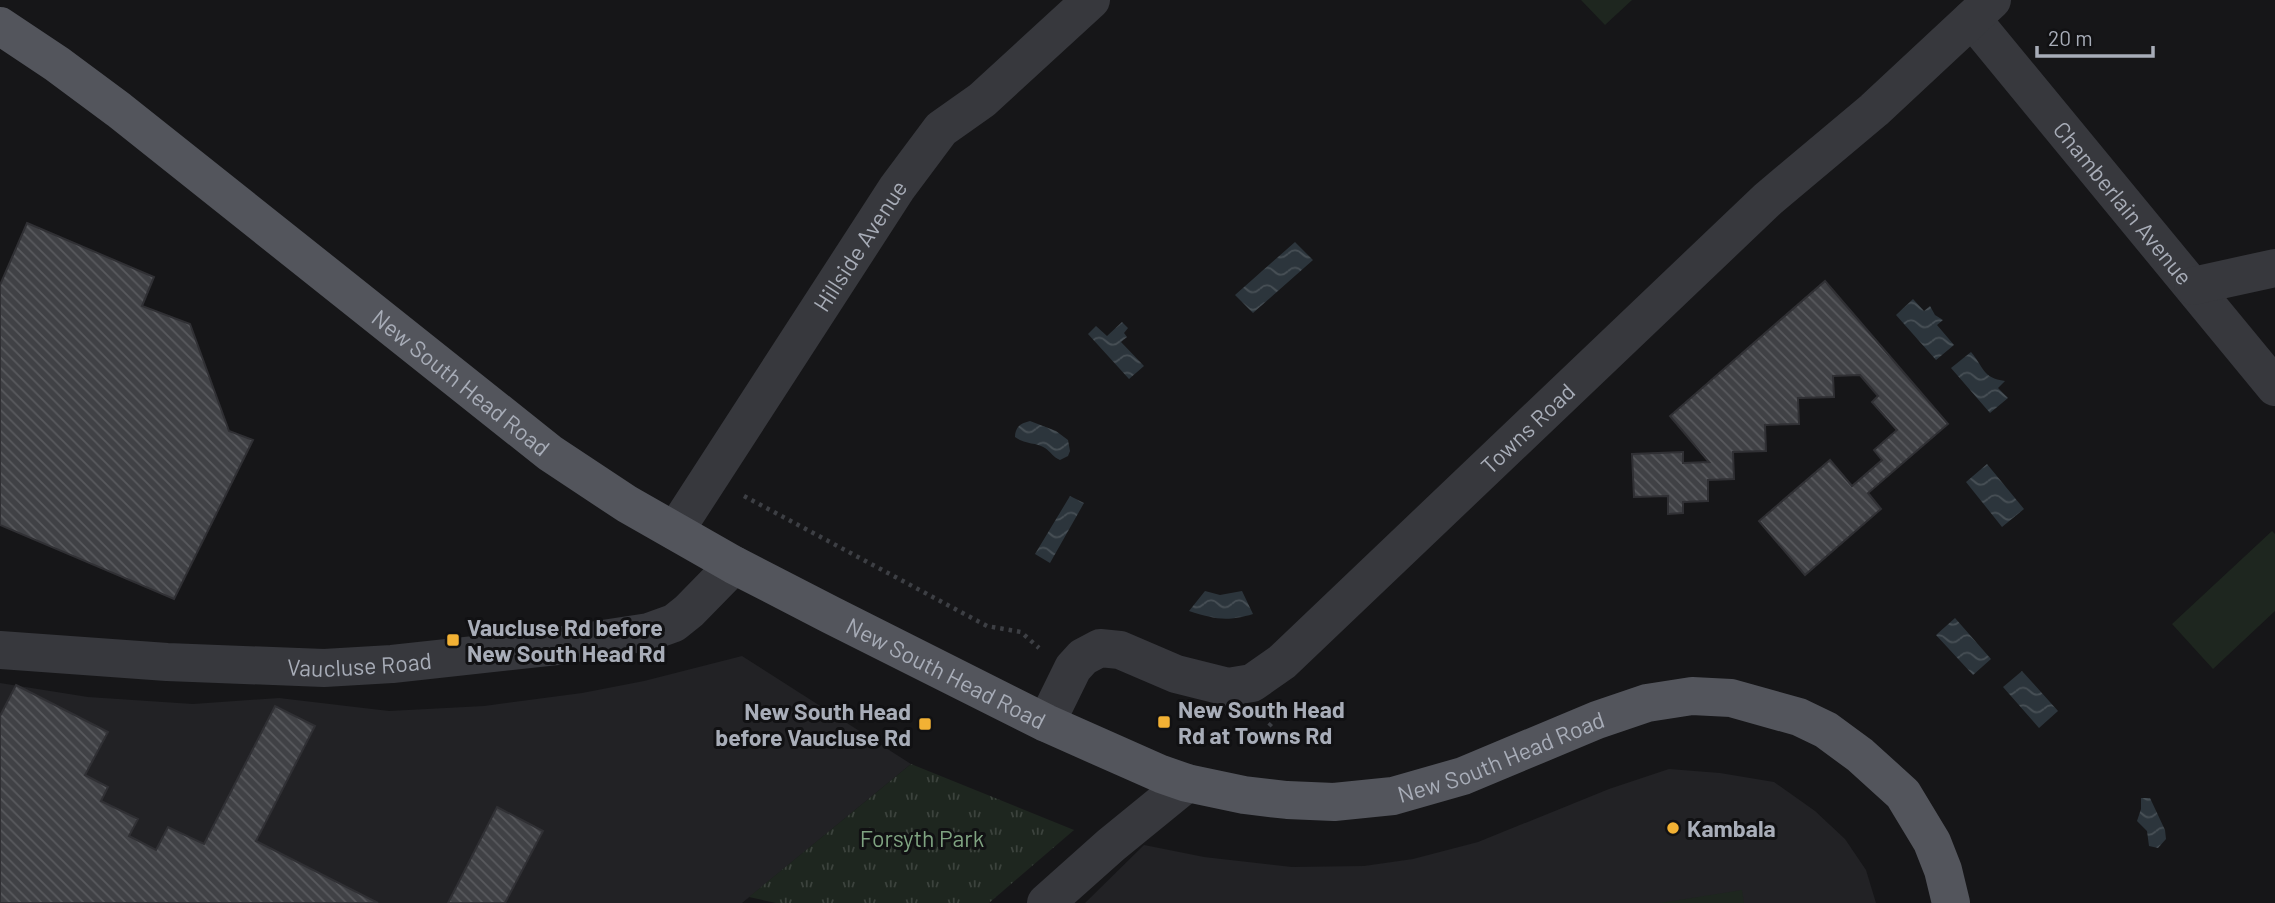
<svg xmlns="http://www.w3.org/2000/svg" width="2275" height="903" font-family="Barlow,sans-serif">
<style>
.built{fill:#222225}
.grass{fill:#1e261f}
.park{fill:url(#park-tufts)}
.water{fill:url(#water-waves)}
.building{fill:url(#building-back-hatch);stroke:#303034;stroke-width:2}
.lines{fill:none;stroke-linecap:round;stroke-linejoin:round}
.path{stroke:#3d3f44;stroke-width:4.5;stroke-dasharray:3.5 5;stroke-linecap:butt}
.minor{stroke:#37383d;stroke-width:38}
.tertiary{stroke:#37383d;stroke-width:38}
.primary{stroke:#53555c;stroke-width:38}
.poi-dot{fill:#f2b134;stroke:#111113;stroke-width:2.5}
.labels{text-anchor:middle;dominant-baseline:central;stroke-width:6;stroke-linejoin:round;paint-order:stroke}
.street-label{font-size:23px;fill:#a8adb8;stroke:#111113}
.poi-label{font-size:23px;font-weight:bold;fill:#a8adb8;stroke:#111113;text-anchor:start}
.park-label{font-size:23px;fill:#7fa381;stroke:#111113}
</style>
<defs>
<pattern id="park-tufts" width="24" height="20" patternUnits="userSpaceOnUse" patternTransform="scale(1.75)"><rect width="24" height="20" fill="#1e261f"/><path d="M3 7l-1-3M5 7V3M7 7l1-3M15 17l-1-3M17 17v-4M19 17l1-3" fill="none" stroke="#3c433d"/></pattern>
<pattern id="water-waves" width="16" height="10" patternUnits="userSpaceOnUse" patternTransform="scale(1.75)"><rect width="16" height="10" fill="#2c353c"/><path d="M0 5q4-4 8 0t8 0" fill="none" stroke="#485056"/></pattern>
<pattern id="building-back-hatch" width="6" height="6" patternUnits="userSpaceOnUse" patternTransform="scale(1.75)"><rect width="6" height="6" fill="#404145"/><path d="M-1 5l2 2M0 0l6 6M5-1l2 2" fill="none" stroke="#595a5e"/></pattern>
</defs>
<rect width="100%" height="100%" fill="#161618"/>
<!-- built -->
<path class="built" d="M742,656L911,764L742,903H0V683L88,697L193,704L279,698L389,711L484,706L582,693L644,681Z
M1669,769L1720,773L1774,782L1815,811L1845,839L1866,870L1876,903H1085L1144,845L1204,857L1292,867L1364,866L1413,859L1478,842L1609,789Z"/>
<!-- grass -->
<path class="grass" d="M1581,0H1632L1605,25Z
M2272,531L2275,534V611L2213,669L2172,624Z
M1742,890L1744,903H1660Z"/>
<!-- park -->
<path class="park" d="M911,764L1074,830L989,903H776L749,897Z"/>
<!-- water -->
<path class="water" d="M1295,242L1313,260L1253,313L1235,295Z
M1913,299L1924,311L1930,306L1935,315L1943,320L1937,325L1954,345L1936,360L1896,315Z
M1122,322L1128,328L1124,333L1127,337L1121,342L1144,366L1129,379L1088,334L1096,326L1107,336Z
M1971,352C1984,367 1982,378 2005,381L1998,388L2008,398L1990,413L1951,368Z
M1030,421L1056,431L1068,440L1070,451L1068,456L1060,460C1053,457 1051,452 1045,448C1036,442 1026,445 1015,437C1015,427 1021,423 1030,421Z
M1987,464L2024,509L2002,527L1966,482Z
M1070,496L1084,503L1050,563L1035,554Z
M1205,591L1220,595L1242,591L1253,614C1227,622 1214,619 1189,611Z
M1955,618L1991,659L1973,675L1936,635Z
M2022,671L2058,711L2039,728L2003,687Z
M2141,798H2150L2165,830L2166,839L2158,848L2149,846L2147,831L2137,821L2141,809Z"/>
<!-- building -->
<path class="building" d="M27,223L154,277L142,306L190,324L229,431L253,440L174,599L0,525V285Z
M1825,281L1948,424L1868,493L1881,509L1805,575L1759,521L1830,460L1852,486L1882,460L1874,450L1897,430L1872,402L1878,396L1860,375L1833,376L1834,397L1798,398L1799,424L1765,425L1766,451L1733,452L1734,479L1708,480V501L1683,502V513L1668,514V496L1634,497L1632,454L1683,452V463L1709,462L1670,416Z
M16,685L108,732L85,775L108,787L101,801L138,819L129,836L156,850L168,827L204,844L275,706L315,726L256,841L378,903H0V716Z
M497,807L543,831L505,903H448Z"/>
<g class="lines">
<!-- path -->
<path class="path" d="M744,496L987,626L1021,632L1039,648
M1269,726L1280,714"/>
<!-- minor -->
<g class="minor">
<path id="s1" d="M1972,19L2275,387"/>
<path d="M2193,286L2275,268"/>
<path id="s2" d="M675,531L897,188L941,129L982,100L1091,0"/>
<path d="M1046,903L1111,845L1187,783"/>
</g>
<!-- tertiary -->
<g class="tertiary">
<path id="s3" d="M0,650L167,662L324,668L392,664L557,646L649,632L674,623L689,611L734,565"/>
<path id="s4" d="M1046,723L1073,668L1083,657L1100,648L1120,650L1176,674L1228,687L1252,683L1282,662L1768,199L1874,110L1992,0"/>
</g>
<!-- primary -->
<path class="primary" id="s5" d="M0,26L57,64L119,110L550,453L627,504L734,565L831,615L1046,723L1161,774L1187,783L1244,795L1287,800L1334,802L1393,796L1463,776L1597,720L1647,703L1692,696L1731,698L1799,717L1826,730L1860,755L1903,794L1932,842L1943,870L1951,903"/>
</g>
<!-- markers -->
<g class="poi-dot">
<rect x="446" y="633" width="14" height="14" rx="3.5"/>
<rect x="1157" y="715" width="14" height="14" rx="3.5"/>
<rect x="918" y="717" width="14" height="14" rx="3.5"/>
<circle cx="1673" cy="828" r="7"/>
</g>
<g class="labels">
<!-- street labels -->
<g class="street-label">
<text stroke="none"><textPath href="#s1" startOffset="238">Chamberlain Avenue</textPath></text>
<text stroke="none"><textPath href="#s2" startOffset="340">Hillside Avenue</textPath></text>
<text stroke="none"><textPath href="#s5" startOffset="583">New South Head Road</textPath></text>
<text stroke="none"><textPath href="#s4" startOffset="630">Towns Road</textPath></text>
<text stroke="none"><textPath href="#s3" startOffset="360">Vaucluse Road</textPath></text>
<text stroke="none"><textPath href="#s5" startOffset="1150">New South Head Road</textPath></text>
<text stroke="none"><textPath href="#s5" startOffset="1738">New South Head Road</textPath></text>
</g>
<!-- poi labels -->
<g class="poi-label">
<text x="467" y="627">Vaucluse Rd before<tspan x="467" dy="26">New South Head Rd</tspan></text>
<text x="1178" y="709">New South Head<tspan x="1178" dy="26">Rd at Towns Rd</tspan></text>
<text x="911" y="711" text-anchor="end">New South Head<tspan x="911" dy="26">before Vaucluse Rd</tspan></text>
<text x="1687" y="828">Kambala</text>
</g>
<!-- park labels -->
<g class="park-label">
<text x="922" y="838">Forsyth Park</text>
</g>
</g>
<!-- scale -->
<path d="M2037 46v10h116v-10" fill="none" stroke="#a8adb8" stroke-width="3.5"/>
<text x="2048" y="46" font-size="21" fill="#a8adb8" stroke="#111113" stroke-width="5" paint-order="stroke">20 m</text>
</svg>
